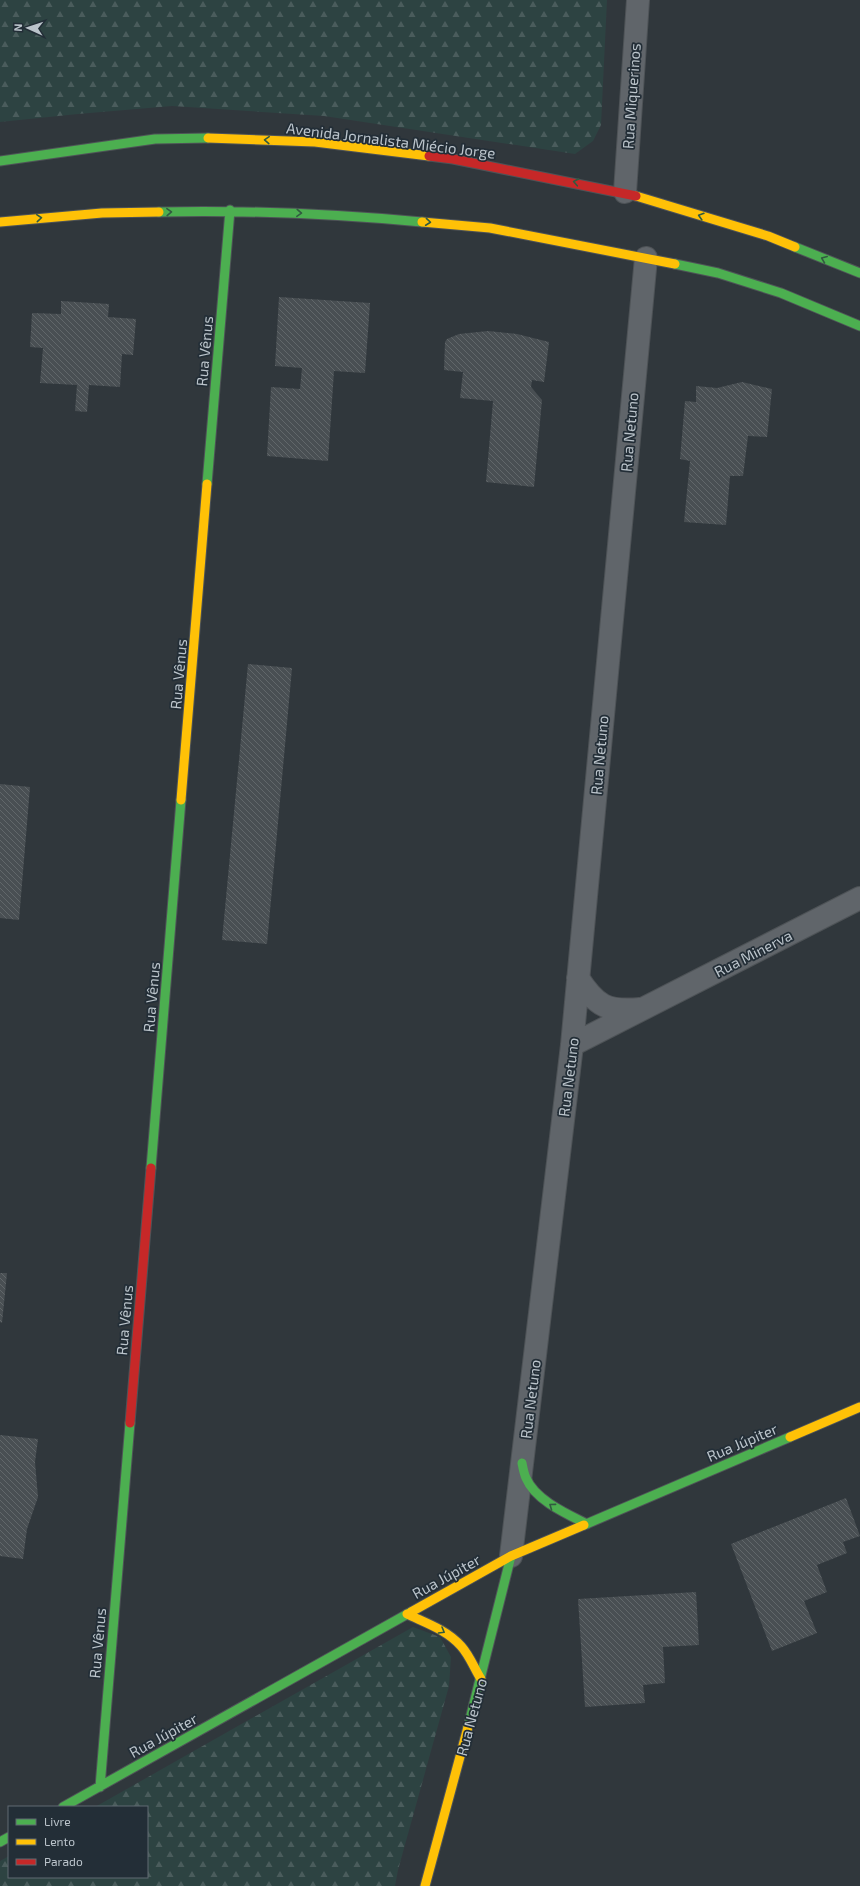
<svg xmlns="http://www.w3.org/2000/svg" width="860" height="1886" font-family="'Exo 2',sans-serif">
<style>
.forest{fill:url(#forest-firs)}
.building{fill:url(#building-back-hatch)}
.lines{fill:none;stroke-linecap:round;stroke-linejoin:round}
.street-casing{stroke:#4e5357;stroke-width:24}
.fast-casing{stroke:#4e5357;stroke-width:11}
.slow-casing{stroke:#4e5357;stroke-width:11}
.jam-casing{stroke:#4e5357;stroke-width:11}
.street{stroke:#60656a;stroke-width:22}
.fast{stroke:#4caf50;stroke-width:9}
.slow{stroke:#ffc107;stroke-width:9}
.jam{stroke:#c62828;stroke-width:9}
.oneway{stroke:#315b40}
.labels{text-anchor:middle;dominant-baseline:central;stroke-width:3.5;stroke-linejoin:round;paint-order:stroke}
.street-label{font-size:15px;fill:#bbc4cb;stroke:#232e37}
</style>
<defs>
<pattern id="forest-firs" width="22" height="20" patternUnits="userSpaceOnUse"><rect width="22" height="20" fill="#2d4342"/><path d="M5 1l3.5 6h-7zM16 11l3.5 6h-7z" fill="#4a5c5c"/></pattern>
<pattern id="building-back-hatch" width="6" height="6" patternUnits="userSpaceOnUse"><rect width="6" height="6" fill="#494f53"/><path d="M-1 5l2 2M0 0l6 6M5-1l2 2" fill="none" stroke="#61676a"/></pattern>
</defs>
<rect width="100%" height="100%" fill="#30373c"/>
<!-- forest -->
<path class="forest" d="M0,0H607L601,125L593,141L575,154L324,116L172,106L78,114L0,122Z
M413,1627L440,1637L451,1657L449,1686L398,1870L395,1886H0V1861L9,1856V1877H147V1807H95Z"/>
<!-- building -->
<path class="building" d="M279,297L370,303L365,373L334,371L328,461L267,456L271,387L300,389L302,368L275,366Z
M61,301L109,304L108,317L136,319L133,355L122,354L120,387L89,385L87,412L75,411L77,385L40,383L43,348L30,347L32,313L61,314Z
M488,331L517,334L549,342L544,382L532,380L531,387L542,400L534,487L486,482L493,401L460,398L463,372L444,370L445,342L447,339L459,334Z
M742,382L772,389L767,437L748,436L743,476H730L726,525L684,522L690,461L680,459L685,401L696,402V386L717,388Z
M248,664L292,668L267,944L222,940Z
M0,784L30,787L19,920L0,918Z
M0,1273H7L2,1323L0,1322Z
M0,1435L38,1439L35,1462L38,1497L27,1529L23,1559L0,1556Z
M846,1498L860,1536L843,1542L847,1553L817,1565L827,1592L804,1601L817,1633L772,1651L731,1544Z
M696,1592L699,1645L663,1647L665,1683L643,1685L645,1703L585,1707L578,1599Z"/>
<g class="lines">
<defs>
<path id="street" d="M625,192L638,0
M578,978C596,1006 607,1012 640,1009
M572,1045L860,898
M511,1556L572,1045L646,258"/>
<path id="fast" d="M0,161L155,139L208,138
M159,212C247,210 334,214 422,222
M795,247L860,273
M675,264L718,273L781,293L860,326
M207,484L230,210
M151,1168L181,800
M522,1463C523,1468 524,1474 526,1478C535,1500 567,1514 587,1524
M584,1525L790,1437
M468,1727L511,1556
M100,1787L130,1423
M63,1807L411,1612
M0,1842L9,1837"/>
<path id="slow" d="M208,138L315,142L429,156
M636,196L768,236L795,247
M0,222L102,213L159,212
M422,222L490,228L675,264
M181,800L207,484
M790,1437L860,1407
M411,1612L511,1556L584,1525
M407,1614C426,1623 447,1630 461,1646C470,1656 474,1668 481,1679
M425,1886L468,1727"/>
<path id="jam" d="M429,156L453,159L636,196
M130,1423L151,1168"/>
</defs>
<!-- street casing -->
<use href="#street" class="street-casing"/>
<!-- fast casing -->
<use href="#fast" class="fast-casing"/>
<!-- slow casing -->
<use href="#slow" class="slow-casing"/>
<!-- jam casing -->
<use href="#jam" class="jam-casing"/>
<!-- street -->
<use href="#street" class="street"/>
<!-- fast -->
<use href="#fast" class="fast"/>
<!-- slow -->
<use href="#slow" class="slow"/>
<!-- jam -->
<use href="#jam" class="jam"/>
</g>
<!-- one-way arrows -->
<defs><path id="oneway-chevron" d="M-2-3.5L2.5 0L-2 3.5" fill="none" stroke-width="1.6" stroke-linecap="round" stroke-linejoin="round"/></defs>
<g class="oneway">
<use href="#oneway-chevron" transform="translate(267 140) rotate(-177)"/>
<use href="#oneway-chevron" transform="translate(576 182) rotate(-169)"/>
<use href="#oneway-chevron" transform="translate(169 212) rotate(-2)"/>
<use href="#oneway-chevron" transform="translate(299 213) rotate(3)"/>
<use href="#oneway-chevron" transform="translate(701 216) rotate(-163)"/>
<use href="#oneway-chevron" transform="translate(39 218) rotate(-5)"/>
<use href="#oneway-chevron" transform="translate(428 222) rotate(6)"/>
<use href="#oneway-chevron" transform="translate(824 259) rotate(-158)"/>
<use href="#oneway-chevron" transform="translate(552 1506) rotate(-144)"/>
<use href="#oneway-chevron" transform="translate(442 1631) rotate(30)"/>
</g>
<g class="labels">
<!-- street labels -->
<g class="street-label">
<text transform="translate(631 96) rotate(-86)">Rua Miquerinos</text>
<text transform="translate(391 140) rotate(7)">Avenida Jornalista Miécio Jorge</text>
<text transform="translate(204 351) rotate(-85)">Rua Vênus</text>
<text transform="translate(629 432) rotate(-85)">Rua Netuno</text>
<text transform="translate(178 674) rotate(-85)">Rua Vênus</text>
<text transform="translate(599 755) rotate(-85)">Rua Netuno</text>
<text transform="translate(753 953) rotate(-27)">Rua Minerva</text>
<text transform="translate(151 997) rotate(-85)">Rua Vênus</text>
<text transform="translate(568 1077) rotate(-83)">Rua Netuno</text>
<text transform="translate(124 1320) rotate(-85)">Rua Vênus</text>
<text transform="translate(530 1399) rotate(-83)">Rua Netuno</text>
<text transform="translate(742 1442) rotate(-23)">Rua Júpiter</text>
<text transform="translate(446 1576) rotate(-29)">Rua Júpiter</text>
<text transform="translate(97 1643) rotate(-85)">Rua Vênus</text>
<text transform="translate(471 1717) rotate(-75)">Rua Netuno</text>
<text transform="translate(163 1735) rotate(-29)">Rua Júpiter</text>
</g>
</g>
<!-- legend -->
<rect x="8" y="1806" width="140" height="72" fill="#232e37" stroke="#606a72"/>
<rect x="16" y="1819" width="20" height="6" fill="#4caf50" stroke="#606a72"/>
<text x="44" y="1826" font-size="12" fill="#bbc4cb">Livre</text>
<rect x="16" y="1839" width="20" height="6" fill="#ffc107" stroke="#606a72"/>
<text x="44" y="1846" font-size="12" fill="#bbc4cb">Lento</text>
<rect x="16" y="1859" width="20" height="6" fill="#c62828" stroke="#606a72"/>
<text x="44" y="1866" font-size="12" fill="#bbc4cb">Parado</text>
<!-- north arrow -->
<g transform="translate(28 28) rotate(273)" stroke="#232e37" stroke-width="3" paint-order="stroke">
<path d="M0-3L7 15L0 10L-7 15Z" fill="#bbc4cb"/>
<text y="-6" font-size="11" font-weight="bold" text-anchor="middle" fill="#bbc4cb">N</text>
</g>
</svg>
